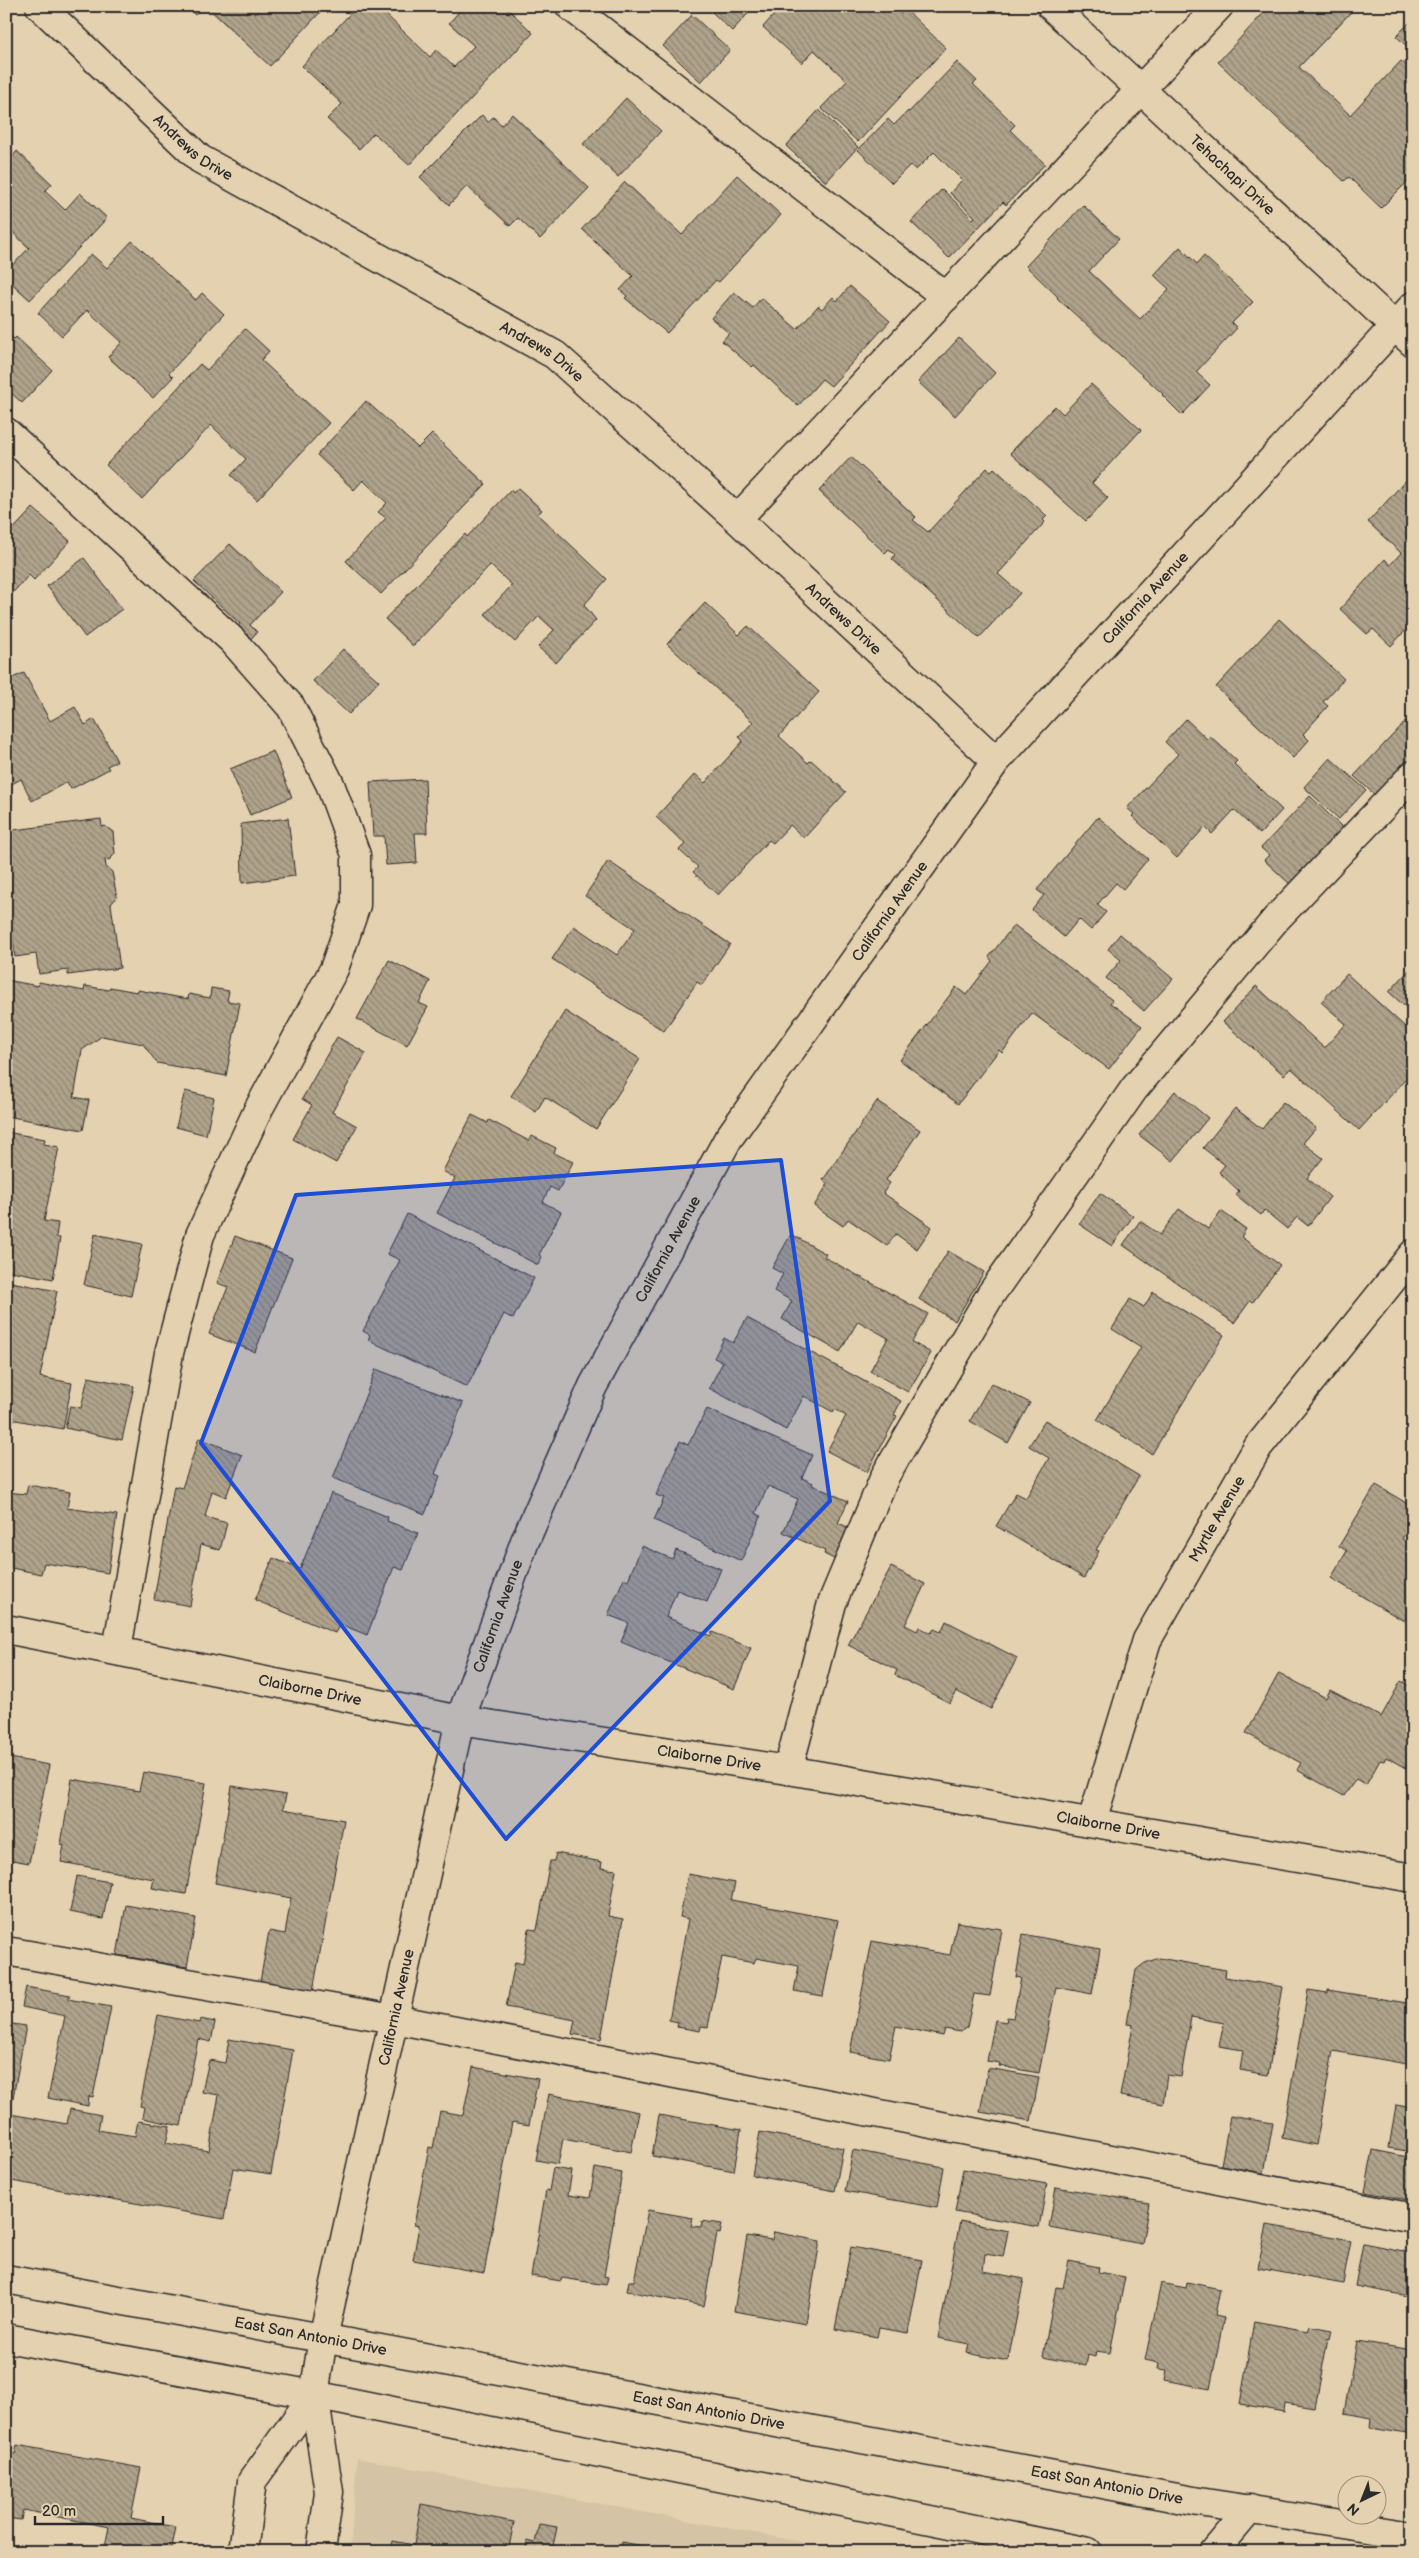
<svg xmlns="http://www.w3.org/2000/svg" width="1419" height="2558" font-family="'Balsamiq Sans',sans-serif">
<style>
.built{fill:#d4c3a4}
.building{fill:url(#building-back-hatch);stroke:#2b2b2b}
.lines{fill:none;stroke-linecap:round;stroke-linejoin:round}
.minor-casing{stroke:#2b2b2b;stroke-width:31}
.major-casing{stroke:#2b2b2b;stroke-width:31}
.minor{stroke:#e4d1af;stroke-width:28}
.major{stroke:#e4d1af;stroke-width:28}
.marked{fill:#1d4ed8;fill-opacity:0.2;stroke:#1d4ed8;stroke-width:4;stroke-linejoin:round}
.labels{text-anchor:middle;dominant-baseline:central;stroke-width:5;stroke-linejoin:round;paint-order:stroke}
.street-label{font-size:15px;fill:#2b2b2b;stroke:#e4d1af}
</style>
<defs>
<pattern id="building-back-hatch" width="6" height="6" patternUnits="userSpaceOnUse" patternTransform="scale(1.25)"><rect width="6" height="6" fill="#b0a38b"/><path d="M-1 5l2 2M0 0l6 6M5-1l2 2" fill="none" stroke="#8f8572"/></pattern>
</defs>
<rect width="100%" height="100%" fill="#e4d1af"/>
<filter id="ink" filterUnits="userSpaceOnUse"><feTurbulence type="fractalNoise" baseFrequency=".02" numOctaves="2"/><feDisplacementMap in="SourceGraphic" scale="10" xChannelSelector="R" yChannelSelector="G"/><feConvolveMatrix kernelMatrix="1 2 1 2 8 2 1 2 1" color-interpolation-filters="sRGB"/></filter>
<g filter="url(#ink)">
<!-- built -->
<path class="built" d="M357,2458L854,2552H350Z"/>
<!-- building -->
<path class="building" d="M186,6H204L195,15Z
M206,6H326L270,66Z
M357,6H377L430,57L436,50L454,67L474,46L449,23L464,6H505L533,33L409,165L374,133L359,149L327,119L342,104L302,66Z
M717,6H755L732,31L712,12Z
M782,6H893L901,14L905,9L946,48L858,142L821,108L847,81L814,50L802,63L763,27Z
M1270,6H1346L1352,11L1299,67L1350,115L1401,61L1413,71V151L1408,155L1413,159V176L1381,208L1349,177L1344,181L1218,62Z
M692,15L730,50L701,82L663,46Z
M1413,19V52L1396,36Z
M957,62L977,81L973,84L1015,125L1010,130L1045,164L1006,205L1003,202L949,258L911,222L942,189L973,219L975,217L950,193L962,180L934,152L916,170L910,165L892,183L858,150L888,119L894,125L908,111L909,112Z
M626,98L661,131L618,177L583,144Z
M819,110L858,147L826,182L786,146Z
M512,114L589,188L540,239L518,218L510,226L467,186L449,205L420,177L482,115L488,122L493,117L502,125Z
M17,151L52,184L45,191L65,210L80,193L107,218L30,300L6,278V272L29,248L6,226V152L12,157Z
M737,175L781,215L719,282L716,280L667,333L625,298L627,296L620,290L633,276L582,229L625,182L682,235Z
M1083,205L1119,239L1089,271L1140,319L1169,289L1154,275L1180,247L1197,264L1204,256L1253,302L1232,323L1237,328L1196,372L1210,385L1182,415L1162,395L1163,394L1057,298L1058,297L1026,266Z
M132,241L196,300L202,293L224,314L169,373L173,377L153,398L108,357L122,342L87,310L62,336L38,313L91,254L107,268Z
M850,286L890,321L831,386L822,379L798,406L754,365L752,367L722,341L729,333L711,318L734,292L753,308L761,298L797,329L818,306L822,309L833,297L837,301Z
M245,329L269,351L261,360L329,423L257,500L231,475L246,459L211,425L142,499L106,465L200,364L207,370Z
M9,335L14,339L16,337L52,370L22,403L6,388V338Z
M959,338L995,373L955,416L918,382Z
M1091,384L1141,430L1092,483L1108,498L1086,521L1010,453L1055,406L1063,414Z
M366,401L418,448L432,434L486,484L381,594L346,561L386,518L378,512L387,503L363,480L354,490L317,455Z
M851,457L916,517L913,520L928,532L987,468L991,471L994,468L1047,516L1043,520L1045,522L998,574L1020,593L979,638L892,559L895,555L889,549L885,553L819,491Z
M1407,479L1413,485V622L1391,646L1373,629L1367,634L1340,609L1385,559L1390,565L1401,553L1368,522Z
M518,488L542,510L538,514L607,579L584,605L596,620L556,663L538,647L554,630L539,616L515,642L485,614L512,585L490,565L413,646L385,619L465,534L467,537L511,490L513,493Z
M33,508L70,541L34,580L29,575L6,600V537Z
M230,544L281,592L250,625L257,632L248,642L235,630L240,624L194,581Z
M84,558L122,609L85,637L47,586Z
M705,603L739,635L748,626L819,692L779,736L808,763L811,760L846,792L804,838L790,825L773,843L769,840L718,895L693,872L698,867L679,850L685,844L656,817L695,774L705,783L743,741L739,737L753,722L667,644Z
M1279,619L1344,679L1323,702L1328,706L1303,734L1309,740L1293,758L1216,687Z
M343,649L379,681L349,714L313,681Z
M6,672L10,679L24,673L50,721L75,707L85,725L94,719L117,761L107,766L109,769L71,789L67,782L32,801L21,779L6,787Z
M1186,719L1207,739L1210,736L1237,761L1234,764L1282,810L1260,834L1234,810L1212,834L1205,827L1177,858L1132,816L1134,814L1127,808L1178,754L1165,742Z
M1408,719L1413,723V760L1377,797L1354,776Z
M273,751L292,797L250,815L230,769Z
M1330,758L1366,790L1339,819L1304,787Z
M425,779L427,833H415L417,863L386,865L384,836H373L370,782Z
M1310,796L1344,829L1291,885L1264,860L1269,855L1261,848Z
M1098,817L1148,859L1123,889L1116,883L1097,905L1106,912L1091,930L1079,919L1064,937L1032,910L1044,895L1037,890Z
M288,818L295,876L242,883L241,824Z
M101,819L102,827L105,826L113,832L115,854L109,860L105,859L106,867L112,872L117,897L111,904L120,968L68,975V970L39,974L36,954L15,957L6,885V831Z
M608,861L730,944L702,985L697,982L664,1031L552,959L574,926L617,955L635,929L585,896Z
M1014,925L1112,1000L1110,1003L1142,1026L1109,1069L1032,1013L1002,1053L999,1050L958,1104L900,1060L956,987L966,995L992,961L989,957Z
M1120,934L1173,979L1144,1011L1106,978L1121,960L1108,949Z
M389,960L430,981L419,1003L428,1007L407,1045L357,1019Z
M1412,967H1413V1014L1389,992Z
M1347,974L1413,1034V1085L1406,1079L1359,1130L1291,1068L1284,1075L1223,1022L1256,986L1324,1048L1346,1024L1321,1002Z
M6,980L38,986L39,982L84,991L85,986L109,990L110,987L137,992L138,990L188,999L189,994L210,998L211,988L229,991L227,1001L240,1003L226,1076L157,1063L143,1044L102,1036L82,1050L74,1097L89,1100L83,1130L6,1116Z
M565,1011L640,1059L596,1129L545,1097L536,1112L511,1096Z
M337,1037L366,1053L332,1112L357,1126L336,1163L293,1139L312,1105L302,1099Z
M185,1091L214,1098L206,1135L176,1127Z
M1175,1091L1208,1118L1173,1161L1139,1135Z
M877,1101L920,1130L886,1180L890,1183L883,1193L932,1227L917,1249L896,1234L887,1246L848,1219L843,1226L814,1206L828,1184L823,1180Z
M1283,1102L1316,1128L1303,1143L1323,1158L1307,1178L1330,1197L1308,1226L1297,1217L1287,1229L1264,1210L1261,1215L1236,1195L1239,1191L1219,1172L1225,1165L1203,1148L1235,1108L1262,1129Z
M472,1115L488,1123L489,1120L529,1141L532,1136L556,1148L554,1153L573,1162L558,1191L550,1187L543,1202L561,1212L539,1255L542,1257L538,1265L437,1213L455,1178L443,1171Z
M6,1132L45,1139L44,1144L59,1147L44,1221L58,1223L56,1237L60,1238L53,1279L6,1270Z
M1100,1193L1133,1216L1112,1246L1079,1224Z
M1179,1209L1208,1229L1221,1211L1246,1229L1241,1237L1280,1265L1253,1302L1250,1301L1234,1323L1123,1245L1140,1221L1160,1235Z
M407,1214L534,1278L513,1319L504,1314L467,1387L368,1340L370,1335L363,1331L400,1260L387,1254Z
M95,1234L142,1244L131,1296L84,1285Z
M791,1234L826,1254L824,1257L928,1314L912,1342L931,1353L908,1392L870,1371L888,1338L858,1321L840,1352L782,1319L792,1301L774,1291L783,1274L772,1268Z
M235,1236L292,1258L255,1352L209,1334L228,1287L217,1283Z
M948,1251L984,1272L955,1321L919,1299Z
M6,1281L57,1291L40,1377L72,1383L63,1429L6,1418Z
M1153,1292L1224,1335L1152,1454L1097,1420L1141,1347L1112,1329L1130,1299L1144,1307Z
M747,1318L901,1401L894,1415L897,1416L867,1472L827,1451L846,1416L835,1409L833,1412L804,1396L786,1430L709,1388L723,1362L714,1358L724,1338L733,1343Z
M376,1369L463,1403L435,1474L440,1476L425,1514L333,1478Z
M88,1377L134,1386L122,1440L65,1428L70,1406L81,1408Z
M991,1383L1030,1403L1008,1443L970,1421Z
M707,1409L812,1455L802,1478L813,1483L812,1485L848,1501L838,1523L850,1528L836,1560L824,1554L825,1551L783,1532L798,1499L768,1486L756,1513L761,1516L741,1561L654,1520L664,1498L656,1495L680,1441L688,1445Z
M1045,1420L1139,1476L1096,1550L1099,1551L1084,1578L996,1526L1016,1493L1026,1498L1049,1458L1029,1446Z
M199,1438L242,1455L226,1497L212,1491L205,1517L227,1523L220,1550L201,1544L190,1606L154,1599L174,1486L182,1488Z
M28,1485L70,1492L67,1508L117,1515L108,1573L44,1563L41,1574L6,1567V1492L26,1494Z
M1376,1485L1413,1507V1521L1402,1539L1413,1545V1574L1410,1578L1413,1580V1606L1404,1621L1331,1578L1347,1551L1339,1546Z
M331,1493L388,1517L387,1521L418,1533L403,1570L394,1567L367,1635L340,1624L335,1633L255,1600L273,1558L300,1569Z
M642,1546L672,1559L676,1550L721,1569L707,1602L677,1590L666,1617L711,1636L712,1632L751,1648L734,1689L621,1642L629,1623L608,1615L624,1578L628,1580Z
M891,1567L925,1584L905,1625L917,1631L919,1627L931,1633L934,1629L941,1632L946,1621L1017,1658L991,1709L956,1691L950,1703L895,1675L897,1670L848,1645Z
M1279,1673L1326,1698L1330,1690L1381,1717L1401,1681L1413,1688V1764L1409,1770L1386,1757L1384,1761L1380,1760L1366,1785L1356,1779L1344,1796L1297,1770L1301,1763L1246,1733Z
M10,1758L49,1765L29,1863L6,1859V1774Z
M143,1772L206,1783L186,1894L152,1888L154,1879L61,1862L64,1845L61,1844L72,1779L139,1791Z
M232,1786L286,1795L283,1809L344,1820L313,1991L260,1982L269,1931L285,1934L291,1898L215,1883Z
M556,1853L602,1862L601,1868L616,1870L608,1916L623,1919L601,2039L572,2034L575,2020L506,2007L515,1962L523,1964L529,1929L537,1930L550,1861H554Z
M688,1874L735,1883L731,1900L838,1920L823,1996L794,1991L799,1966L756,1958L754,1963L722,1957L708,2027L701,2026L700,2031L677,2027L678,2022L669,2020L688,1919L680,1917Z
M77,1876L110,1882L103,1919L70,1912Z
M126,1905L196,1918L187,1967L117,1955Z
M957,1922L1002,1929L990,1996L974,1994L967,2027L960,2032L945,2029L943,2036L896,2026L889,2059L850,2052L872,1941L950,1955Z
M1023,1934L1100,1949L1092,1994L1056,1987L1039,2073L999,2066L1000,2063L987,2061L995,2020L1006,2022L1007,2017L1013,2018L1021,1978L1016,1977Z
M1159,1958L1226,1970L1225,1977L1283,1987L1268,2075L1240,2070L1243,2050L1219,2046L1224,2023L1191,2017L1181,2077L1167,2075L1163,2104L1120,2096L1133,2025L1127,2024L1136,1970L1145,1963Z
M26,1987L70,1995L68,1999L111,2007L93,2097L89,2096L88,2106L48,2098L65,2016L22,2007Z
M1308,1990L1328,1993V1990L1413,2004V2065L1333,2051L1316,2145L1282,2138Z
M158,2015L199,2023L200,2019L215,2022L211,2042L198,2039L181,2126L142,2118L144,2107L140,2106Z
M6,2023L26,2026L10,2114L67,2124L70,2109L101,2115L98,2130L135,2136L138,2121L170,2126L166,2143L209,2151L219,2095L202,2092L209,2060L225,2063L229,2039L293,2050L271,2174L233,2168L224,2219L6,2180Z
M473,2067L538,2079L529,2125L512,2122L484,2273L413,2260L419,2226L414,2225L429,2147L433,2148L440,2111L463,2115Z
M988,2068L1039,2077L1031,2121L980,2112Z
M549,2094L639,2112L631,2152L563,2139L558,2164L536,2160Z
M1396,2105L1413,2108V2152L1389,2148Z
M659,2115L741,2130L734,2171L652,2156Z
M1230,2116L1273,2123L1264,2173L1221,2165Z
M760,2132L843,2148L835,2191L752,2175Z
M853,2150L944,2167L937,2208L845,2191Z
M1373,2150L1413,2158V2201L1365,2192Z
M553,2168L572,2171L568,2195L590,2198L595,2168L622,2173L604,2276L608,2277L606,2285L562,2278L561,2281L531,2276L546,2190L549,2191Z
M963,2169L1047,2184L1039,2227L955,2212Z
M1056,2187L1149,2203L1142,2244L1049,2227Z
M648,2210L693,2218L691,2226L701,2227L702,2221L722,2224L720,2234L717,2233L704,2306L627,2291L629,2281H634Z
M960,2221L1008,2231L1003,2257L985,2254L983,2271L1024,2279L1008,2361L967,2353L969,2344L938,2338Z
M1267,2225L1351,2240L1343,2284L1258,2268Z
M774,2232L820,2241L806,2324L734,2311L747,2236L772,2240Z
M1363,2243L1413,2253V2297L1355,2286Z
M851,2247L922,2260L908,2333L879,2328L877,2337L835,2329Z
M1069,2261L1099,2267L1098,2272L1125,2277L1110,2353L1096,2351L1095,2357L1088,2355L1086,2366L1043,2357L1056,2287L1063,2288Z
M1187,2282L1220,2289L1215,2315L1224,2317L1210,2389L1165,2380L1167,2370L1158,2369L1159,2363L1145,2360L1161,2283L1186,2288Z
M1254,2321L1308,2331L1310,2326L1332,2330L1330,2339L1328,2338L1315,2408L1285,2403L1284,2412L1240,2404Z
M1357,2341L1413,2350V2435L1371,2428L1372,2418L1344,2413Z
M17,2445L141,2468L131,2518L175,2527L170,2552H104L109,2527L23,2510L21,2520L6,2518V2453L15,2454Z
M421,2504L514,2522L508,2552H391L393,2541L414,2545Z
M539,2524L557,2527L553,2546L587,2552H525L527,2541L535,2543Z
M622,2542L674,2552H620Z"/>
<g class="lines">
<defs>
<g id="minor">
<path id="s1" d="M40,6L200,159L555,355L737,519L996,761"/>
<path d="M570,6L946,297"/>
<path id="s2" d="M1051,6L1413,343"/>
<path d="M6,432L233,641L291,707L330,784L356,855V905L334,969L258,1110L200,1235L169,1353L117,1649"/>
<path d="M737,519L1219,6"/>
<path id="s3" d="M6,1629L460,1720L788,1770L1413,1878"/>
<path d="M788,1770L832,1603L885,1476L991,1294L1134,1089L1276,919L1413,775"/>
<path id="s4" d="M1092,1821L1147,1640L1258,1447L1413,1254"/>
<path d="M6,1951L394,2019L1413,2218"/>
<path d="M243,2552L252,2481L314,2395"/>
<path id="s5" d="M321,2552L329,2492L314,2395L323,2338L460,1720L525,1541L593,1386L728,1139L996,761L1413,306"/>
<path d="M1214,2552L1250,2509"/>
</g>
<g id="major">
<path id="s6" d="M6,2279L1199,2502L1413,2535"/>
<path d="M6,2338L314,2395L1088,2552"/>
</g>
</defs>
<!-- minor casing -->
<use href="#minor" class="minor-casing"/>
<!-- major casing -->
<use href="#major" class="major-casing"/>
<!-- minor -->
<use href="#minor" class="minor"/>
<!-- major -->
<use href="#major" class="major"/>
</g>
</g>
<!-- marked area -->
<path class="marked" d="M781,1160L830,1501L506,1839L201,1443L296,1195Z"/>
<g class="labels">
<!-- street labels -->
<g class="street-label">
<text stroke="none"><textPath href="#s1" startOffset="209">Andrews Drive</textPath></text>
<text stroke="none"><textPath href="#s2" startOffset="248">Tehachapi Drive</textPath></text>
<text stroke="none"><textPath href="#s1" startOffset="614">Andrews Drive</textPath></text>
<text stroke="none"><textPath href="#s5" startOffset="2175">California Avenue</textPath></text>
<text stroke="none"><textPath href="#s1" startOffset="1018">Andrews Drive</textPath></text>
<text stroke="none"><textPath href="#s5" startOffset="1770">California Avenue</textPath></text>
<text stroke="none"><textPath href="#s5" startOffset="1365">California Avenue</textPath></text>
<text stroke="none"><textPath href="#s4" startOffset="329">Myrtle Avenue</textPath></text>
<text stroke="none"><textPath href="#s5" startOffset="960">California Avenue</textPath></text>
<text stroke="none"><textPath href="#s3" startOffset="310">Claiborne Drive</textPath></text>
<text stroke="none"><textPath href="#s3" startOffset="715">Claiborne Drive</textPath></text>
<text stroke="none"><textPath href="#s3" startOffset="1120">Claiborne Drive</textPath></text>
<text stroke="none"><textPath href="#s5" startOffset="555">California Avenue</textPath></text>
<text stroke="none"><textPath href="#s6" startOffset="310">East San Antonio Drive</textPath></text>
<text stroke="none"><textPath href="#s6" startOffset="715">East San Antonio Drive</textPath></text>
<text stroke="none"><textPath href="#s6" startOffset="1120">East San Antonio Drive</textPath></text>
</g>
</g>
<!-- margin -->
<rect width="1419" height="2558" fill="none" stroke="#e4d1af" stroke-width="25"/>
<rect x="12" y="12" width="1394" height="2533" fill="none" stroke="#2b2b2b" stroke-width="2" filter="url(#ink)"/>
<!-- north arrow -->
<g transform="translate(1362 2500) rotate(223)"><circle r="24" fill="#e4d1af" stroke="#9a8f7a"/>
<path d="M0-4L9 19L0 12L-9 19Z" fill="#2b2b2b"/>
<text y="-8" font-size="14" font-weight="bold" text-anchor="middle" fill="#2b2b2b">N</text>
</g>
<!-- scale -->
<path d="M35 2516v8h128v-8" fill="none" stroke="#2b2b2b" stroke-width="2.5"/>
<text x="42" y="2516" font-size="15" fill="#2b2b2b" stroke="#e4d1af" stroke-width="4" paint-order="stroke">20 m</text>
</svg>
